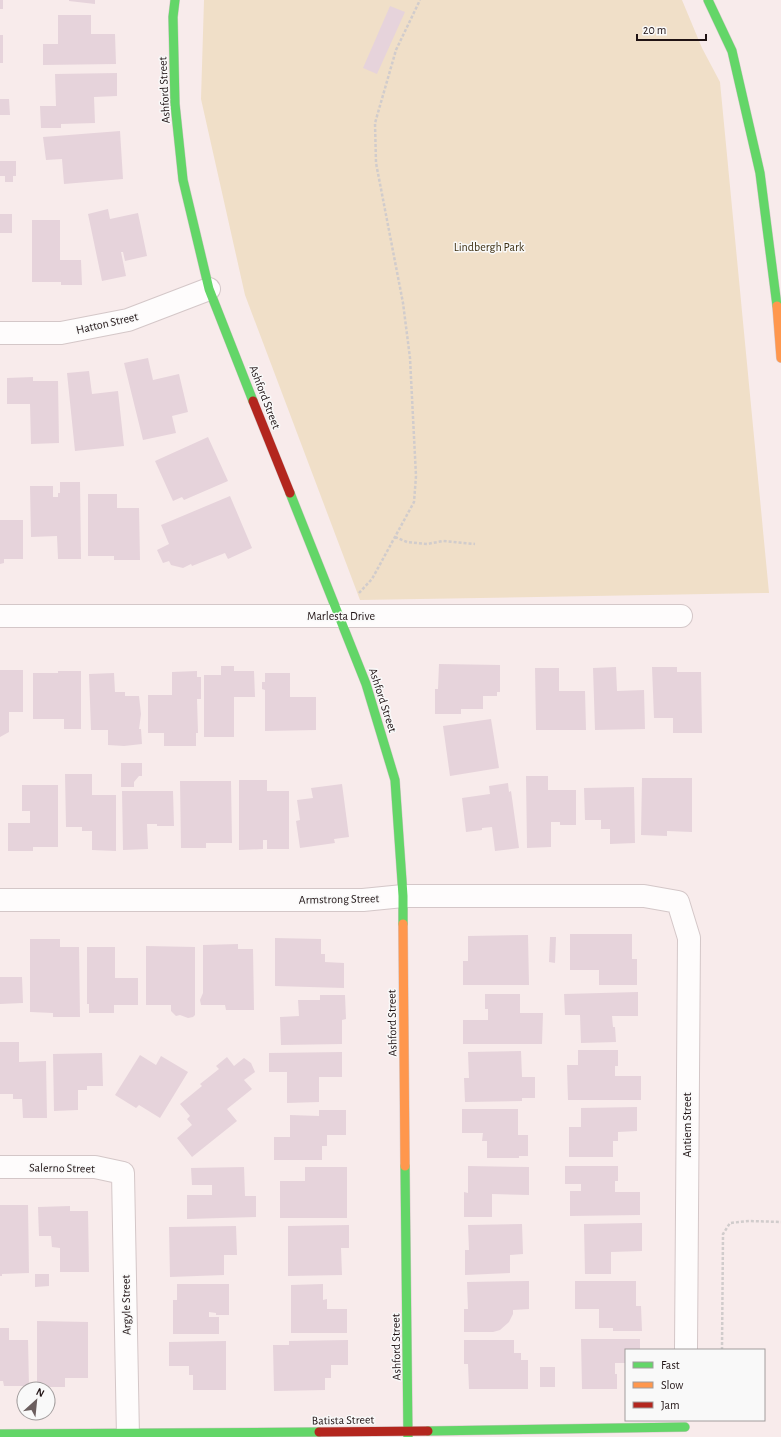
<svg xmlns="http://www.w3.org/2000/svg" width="781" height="1437" font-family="'Alegreya Sans',sans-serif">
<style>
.park{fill:#f0dfc8}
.building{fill:#e6d3db}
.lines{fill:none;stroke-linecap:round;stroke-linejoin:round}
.street-casing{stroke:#d4c7c8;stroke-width:24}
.fast-casing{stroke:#d4c7c8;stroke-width:10}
.slow-casing{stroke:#d4c7c8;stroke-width:10}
.jam-casing{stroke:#d4c7c8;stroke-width:10}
.path{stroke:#d1cccc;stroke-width:2.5;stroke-dasharray:3 2;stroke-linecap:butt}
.street{stroke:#fefcfc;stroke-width:22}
.fast{stroke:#63d668;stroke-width:9}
.slow{stroke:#ff974d;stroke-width:9}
.jam{stroke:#b3261e;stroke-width:9}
.labels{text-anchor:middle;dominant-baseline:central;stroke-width:3;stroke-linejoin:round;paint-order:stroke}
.street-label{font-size:12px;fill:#201314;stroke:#f9f9f9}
.park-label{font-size:12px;fill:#3e3013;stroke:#f9f9f9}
</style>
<rect width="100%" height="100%" fill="#f8ebeb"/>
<!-- park -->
<path class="park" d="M204,0H682L702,48L720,82L769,593L360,600L245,295L201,99Z"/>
<!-- building -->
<path class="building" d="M0,0H3V9H0Z
M69,0H95V4L69,1Z
M390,6L405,12L377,74L363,68Z
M58,15H91V34H115L116,64L43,65V44H58Z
M0,35H3V63H0Z
M117,73V96L94,97L95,123L61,124V128H41L40,106H56L55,74Z
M0,99H9L10,115H0Z
M120,131L123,179L64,184L62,159L46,160L43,137Z
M0,161H16V176H13V182H5V176H0Z
M108,209L110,219L138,213L147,256L125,261L123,252H121L126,276L102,281L88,214Z
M0,214H12V233H0Z
M32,220H60V260H81L82,285H61V282H32Z
M148,358L153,380L179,374L188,412L172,416L176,433L143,440L124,363Z
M89,371L92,394L118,391L124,446L75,451L67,373Z
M33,377V381H58L59,443L31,444L30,404H7V378Z
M208,437L228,481L184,500L182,497L173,501L155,461Z
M60,482H80L81,559H58L57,536L31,537L30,486H53V497H58V493H60Z
M88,494H117V508H139L140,560H114V556H88Z
M230,496L252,548L228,559L225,553L192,566L191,564L183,568L171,565L169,561L163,563L157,550L169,544L161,525Z
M0,520H23V559H4V563L0,564Z
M439,664L500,665V692H497V696H483V709H461V714H435V689H438Z
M221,666H234V671H254L255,697H234V737H204V675H221Z
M616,667L617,691L644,690L645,729L595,730L593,668Z
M652,667H677V672H701L702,733H673V718H654Z
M535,668H559V691H585L586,730H536Z
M0,670H23V712H9V732L0,737Z
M58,671H81V729H64V719H33V673H58Z
M197,671V677H201V699H197L198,733H196V746H164V733H148V695H172V672Z
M114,673L115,692H125V696H139L141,714L139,729H141L142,744L124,746L108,745V730H91L89,674Z
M265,673H290V697H316V730L265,731V690L262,689V682H265Z
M491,719L499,768L450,776L443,726Z
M121,763H142V776H139L134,782V787H121Z
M65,774H92V795H116V851L92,850V831H82V827H66Z
M526,776H548V790H576V825H560V822H551V847L527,848Z
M642,778H692V832L667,831V836L641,835Z
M239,780H267V791H289V849H267V840H263V849L239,850Z
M180,781H231L232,843H206V848H181Z
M508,783L509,792L511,791L519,848L495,851L492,827L482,828V830L466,832L462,798L490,794L489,786Z
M342,784L349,837L334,839L335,843L300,848L296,821L300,820L297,800L313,798L311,788Z
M22,785H58V847H33V851H8V823H30V811H22Z
M634,787L635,843L610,844V829H601V820H585L584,788Z
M122,791H173L174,826H157V824H147L148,849L123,850Z
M570,934H632V959H637V985H599V970H570Z
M528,935L529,985H463V961H468V936Z
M550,937H556L555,963L549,962Z
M275,938L321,939V954H325V962L344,963V988L275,986Z
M30,939H60V947H79L80,1017H53V1013L30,1012Z
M238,944V949H253L254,1010H226L225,1005H201L200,1000L203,993V945Z
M146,946L195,947V1015L193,1017L188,1018L180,1015L176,1016L171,1011V1005H146Z
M87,947H115V978H138V1005H114V1013H89V1004H87Z
M0,977H22L23,1003L0,1004Z
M638,992V1016H612L613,1027H615L616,1042L581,1043L580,1015H565L564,994Z
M485,994H520V1013H543L542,1044H463V1020H488V1009H485Z
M320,995H345L346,1019L342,1020V1044L281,1045L280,1017L299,1016L298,1000H320Z
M0,1042H19V1062L46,1061L47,1118H23L22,1099H13V1094H0Z
M578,1050H618V1066H615V1076H641V1100H568L567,1065H578Z
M521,1051L522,1077H535V1098H522V1101L465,1102L464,1078H469L468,1052Z
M342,1052V1077H319V1102L287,1103V1072H269V1053Z
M102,1053L103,1086H87V1090H78V1110L54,1111L53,1054Z
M140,1055L156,1065L161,1056L188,1072L160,1118L139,1105L136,1108L115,1095Z
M227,1057L234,1066L244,1058L251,1063L255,1072L244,1080L252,1089L227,1109L237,1121L192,1157L177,1138L192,1125L187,1119L190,1116L180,1104L202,1086L200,1084L219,1069L216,1066Z
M637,1107V1131L618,1132V1141H613V1157H569V1127H581V1108Z
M462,1109H518V1135H528V1156H519V1158H487V1141H482L483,1133H462Z
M319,1110H346V1135H327V1146H322V1160H274V1137H290V1115L319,1116Z
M468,1166L529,1167V1195L492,1194V1217H464V1192L468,1193Z
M565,1166H618V1181H615V1192H640V1215L570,1216V1191H581V1184H565Z
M244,1167L245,1196H256V1217L187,1219V1195H212V1185H192L191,1168Z
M305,1167H347V1218H280V1181H305Z
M0,1205H28L29,1273L2,1274V1276H0Z
M70,1206V1211H88L89,1272H60V1248L52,1247L51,1236H39L38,1207Z
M642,1223V1251L611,1252V1274H585L584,1224Z
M522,1224L523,1254L510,1255V1273L465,1275V1250H469L468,1225Z
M349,1225V1248H341L342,1275L288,1276V1226Z
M236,1226L237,1255H224V1275L170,1277L169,1227Z
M35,1274H49V1286L35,1287Z
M529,1281V1309L513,1310V1314L509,1322L500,1330L493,1332H464V1309H468L467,1282Z
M575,1281H636V1306H641L642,1331H613V1328H599V1309H575Z
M177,1284H229V1315H216V1313L209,1312V1317H219V1334H173V1300H177Z
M323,1284V1300L327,1299V1309H347V1333H291V1285Z
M37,1321L88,1322V1378H65V1387H37Z
M0,1328H9V1340H28L29,1386H4L3,1381H0Z
M581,1339H640V1350H626V1363H615V1374H617V1389H582Z
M348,1340V1365H331V1378H325V1390L274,1391L273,1345H289V1341Z
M464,1340H514V1353H521V1360H528V1389H469L468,1364H464Z
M226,1341V1390H193V1375H189V1366H169V1342Z
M540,1367H555V1387H540Z"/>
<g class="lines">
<defs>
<path id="street" d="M0,333H61L128,320L209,289
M0,616H681
M0,900H363L403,896H644L678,902L689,938L686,1350
M0,1167H95L123,1173L128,1437"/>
<path id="fast" d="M175,0L173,17L175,104L183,180L209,289L253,401
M708,0L732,51L760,173L777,306
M290,493L366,684L395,780L403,896V924
M405,1166L408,1437
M428,1431L685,1427
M0,1434L319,1432"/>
<path id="slow" d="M777,306L781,358
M403,924L405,1166"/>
<path id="jam" d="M253,401L290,493
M319,1432L428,1431"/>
</defs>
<!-- street casing -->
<use href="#street" class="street-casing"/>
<!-- fast casing -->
<use href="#fast" class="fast-casing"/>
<!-- slow casing -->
<use href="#slow" class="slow-casing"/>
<!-- jam casing -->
<use href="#jam" class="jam-casing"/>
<!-- path -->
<path class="path" d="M395,537L407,542L427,544L443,541L475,544
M359,593L372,579L414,502L416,476L410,358L403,303L376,163L375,123L396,50L420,0
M722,1350L723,1234L730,1223L749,1221L781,1222"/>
<!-- street -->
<use href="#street" class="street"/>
<!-- fast -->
<use href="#fast" class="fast"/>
<!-- slow -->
<use href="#slow" class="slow"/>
<!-- jam -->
<use href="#jam" class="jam"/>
</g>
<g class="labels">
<!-- street labels -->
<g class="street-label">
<text transform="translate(164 90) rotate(-93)">Ashford Street</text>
<text transform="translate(107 323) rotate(-13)">Hatton Street</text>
<text transform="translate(265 397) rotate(69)">Ashford Street</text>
<text x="341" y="616">Marlesta Drive</text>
<text transform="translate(383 700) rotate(72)">Ashford Street</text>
<text transform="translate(339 899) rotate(-1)">Armstrong Street</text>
<text transform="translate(392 1023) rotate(-91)">Ashford Street</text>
<text transform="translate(687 1125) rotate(-90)">Antiem Street</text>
<text transform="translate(62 1168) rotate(1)">Salerno Street</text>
<text transform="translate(126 1305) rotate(-91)">Argyle Street</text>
<text transform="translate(396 1347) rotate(-91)">Ashford Street</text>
<text transform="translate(343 1420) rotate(-1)">Batista Street</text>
</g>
<!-- park labels -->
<g class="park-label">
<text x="489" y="247">Lindbergh Park</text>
</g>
</g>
<!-- legend -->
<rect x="625" y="1349" width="140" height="72" fill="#f9f9f9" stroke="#a29d9d"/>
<rect x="633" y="1362" width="20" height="6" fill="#63d668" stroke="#a29d9d"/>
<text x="661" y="1369" font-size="12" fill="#201314">Fast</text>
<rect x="633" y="1382" width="20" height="6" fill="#ff974d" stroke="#a29d9d"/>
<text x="661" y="1389" font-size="12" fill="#201314">Slow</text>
<rect x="633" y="1402" width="20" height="6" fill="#b3261e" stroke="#a29d9d"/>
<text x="661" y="1409" font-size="12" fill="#201314">Jam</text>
<!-- north arrow -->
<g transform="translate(36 1401) rotate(27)"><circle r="19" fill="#f9f9f9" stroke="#a29d9d"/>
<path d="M0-3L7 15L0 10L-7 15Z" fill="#6c5f5f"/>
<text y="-6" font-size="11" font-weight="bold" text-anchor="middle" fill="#201314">N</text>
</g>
<!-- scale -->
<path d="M637 34v6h69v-6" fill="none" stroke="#201314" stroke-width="2"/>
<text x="643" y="34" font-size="12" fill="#201314" stroke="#f9f9f9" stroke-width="3" paint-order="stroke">20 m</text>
</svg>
